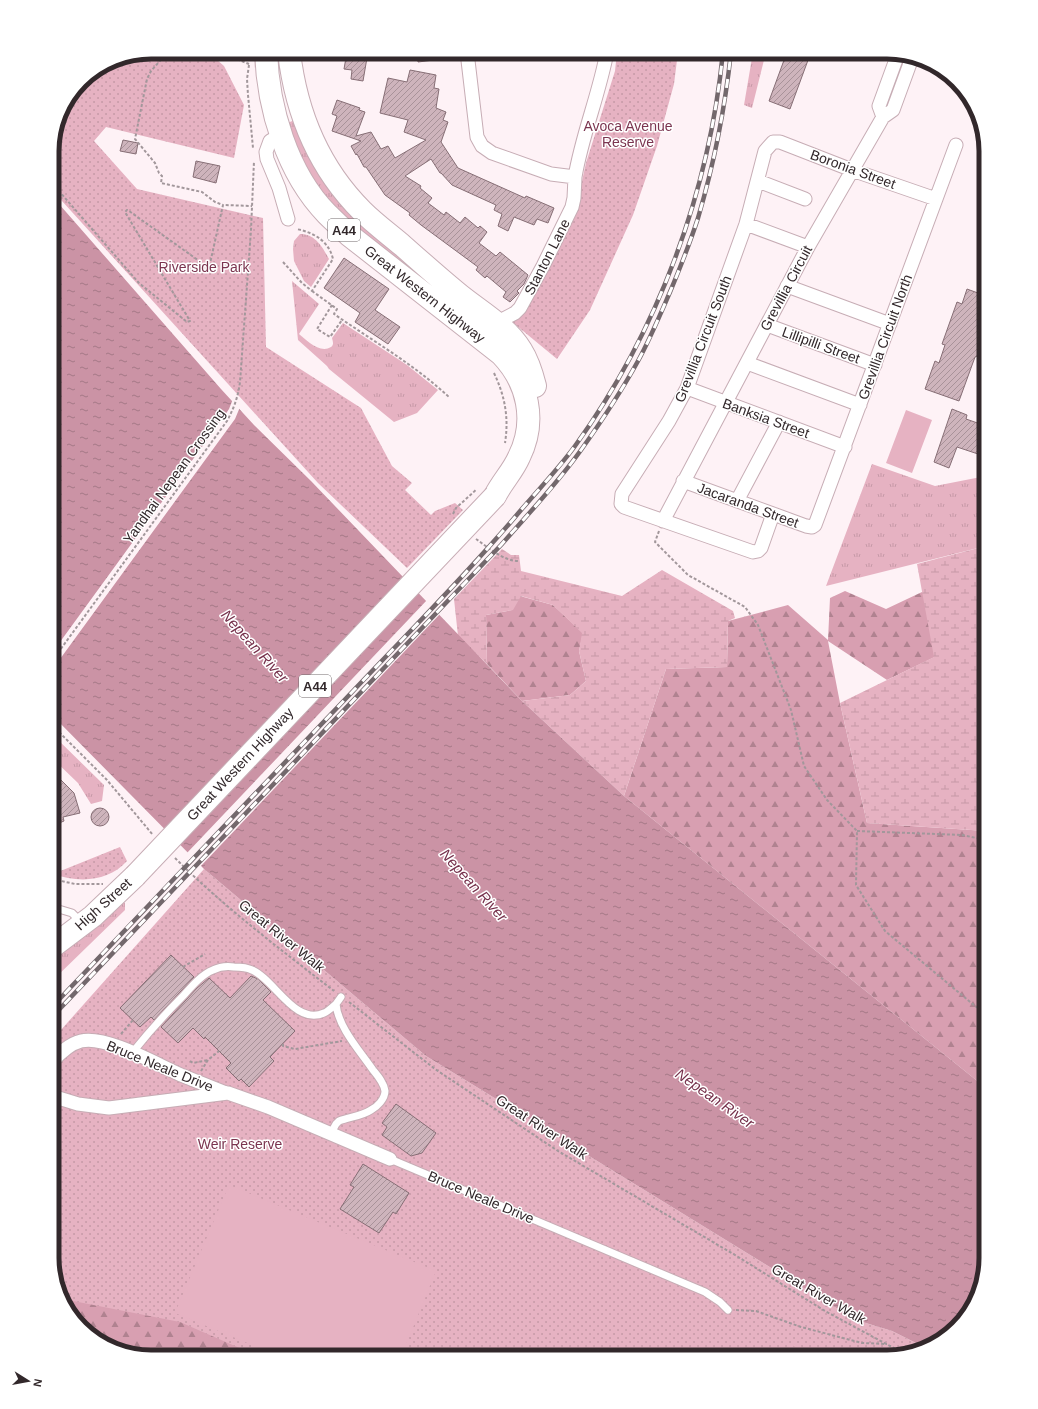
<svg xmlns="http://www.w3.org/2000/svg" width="1038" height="1409" font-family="Helvetica,sans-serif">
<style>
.grass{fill:url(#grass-tufts)}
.forest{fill:url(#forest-firs)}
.wetland{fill:url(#wetland-marsh)}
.park{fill:url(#park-dots)}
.garden{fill:#e6b2c2}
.water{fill:url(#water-ripples)}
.pier{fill:#fef2f6}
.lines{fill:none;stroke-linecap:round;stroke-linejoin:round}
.stream{stroke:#cb93a5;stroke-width:3.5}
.building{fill:url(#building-hatch);stroke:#866e75}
.lane-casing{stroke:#c7adb5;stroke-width:9}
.street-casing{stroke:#c7adb5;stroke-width:15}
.highway-casing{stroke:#c7adb5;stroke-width:24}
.path{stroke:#a2979b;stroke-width:2;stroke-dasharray:3 2;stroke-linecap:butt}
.lane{stroke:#fff;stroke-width:7}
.street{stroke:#fff;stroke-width:13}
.highway{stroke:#fff;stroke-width:22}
.rail-casing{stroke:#73686c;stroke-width:4.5}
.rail{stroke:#fff;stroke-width:3;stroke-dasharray:9;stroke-linecap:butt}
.highway-bridge-casing{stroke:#c7adb5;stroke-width:24;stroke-linecap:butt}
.highway-bridge{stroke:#fff;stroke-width:22}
.labels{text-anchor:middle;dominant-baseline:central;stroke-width:3;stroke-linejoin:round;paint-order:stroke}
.shield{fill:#fff;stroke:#70686b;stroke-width:1}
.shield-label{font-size:13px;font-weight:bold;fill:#32282b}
.park-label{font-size:14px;fill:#7b3550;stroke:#fff}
.street-label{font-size:14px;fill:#32282b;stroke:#fff}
.water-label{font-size:15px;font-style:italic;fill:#76314c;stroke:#fff}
.rim{fill:none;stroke:#32282b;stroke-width:5}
</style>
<defs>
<pattern id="grass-tufts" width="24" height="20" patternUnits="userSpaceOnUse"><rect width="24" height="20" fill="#e6b2c2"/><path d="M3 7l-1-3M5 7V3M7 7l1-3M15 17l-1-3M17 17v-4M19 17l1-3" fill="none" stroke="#c699a7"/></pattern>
<pattern id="forest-firs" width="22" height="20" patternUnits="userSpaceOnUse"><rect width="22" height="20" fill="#d89fb1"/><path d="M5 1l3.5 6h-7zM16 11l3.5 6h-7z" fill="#b08290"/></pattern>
<pattern id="wetland-marsh" width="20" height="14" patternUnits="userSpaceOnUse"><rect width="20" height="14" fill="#e6b2c2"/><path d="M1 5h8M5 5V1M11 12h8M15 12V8" fill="none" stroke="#c699a7"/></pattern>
<pattern id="park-dots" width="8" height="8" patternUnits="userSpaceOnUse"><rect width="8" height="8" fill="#e6b2c2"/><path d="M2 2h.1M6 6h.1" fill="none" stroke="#c699a7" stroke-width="1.8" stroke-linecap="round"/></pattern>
<pattern id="water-ripples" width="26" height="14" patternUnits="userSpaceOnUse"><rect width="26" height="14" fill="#cb93a5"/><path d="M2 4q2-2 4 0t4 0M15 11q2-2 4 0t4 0" fill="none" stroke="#a57887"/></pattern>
<pattern id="building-hatch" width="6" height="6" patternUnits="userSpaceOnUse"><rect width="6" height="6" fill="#ceb4bc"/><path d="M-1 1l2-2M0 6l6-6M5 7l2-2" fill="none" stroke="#a89299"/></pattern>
</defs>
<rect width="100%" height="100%" fill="#fef2f6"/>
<!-- grass -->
<path class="grass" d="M753,52H766L752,108L744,105Z
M295,120L306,147L519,356L329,207L282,125Z
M300,234C315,234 322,246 329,259L311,287L304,281L294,261L293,249L294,241Z
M292,281L319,304L299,334C306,340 320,354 331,347C334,345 333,342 332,338L343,323L407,365L438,390L417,413L394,422L329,369L327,366L298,340Z
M872,464L935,486L986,476V546L826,586Z
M52,734L104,785L102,801L91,804L78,783L52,758Z
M121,900L125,903V910L52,981V959L83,936Z"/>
<!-- forest -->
<path class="forest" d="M845,591L886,609L922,592L968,641L887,680L828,641L840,703L867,823L986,831V1088L624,796L666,669L727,667L728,621L788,605L828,640L830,598Z
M520,596L553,605L583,633L579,651L586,681L570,695L522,701L487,664L486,615L512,610Z
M54,1265L70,1275L281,1357H145L101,1344L65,1308Z"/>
<!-- wetland -->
<path class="wetland" d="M986,546V831L867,823L840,703L934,657L917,564Z
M502,549L511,555H519L521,571L622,596L662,570L733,611L735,618L728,621L727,667L666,669L624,796L522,701L570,695L586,681L579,651L582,633L553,605L521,596L513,610L486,615L487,664L458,636L454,599Z"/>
<!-- park -->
<path class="park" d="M151,52H208L224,66L244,105L234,158L106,127L94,141L137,189L263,218L266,347L361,408L392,466L412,483L405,490L431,515L435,511L455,503L463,510L407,568L318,483L52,190V144L62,107L86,77L113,59Z
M617,52H678L674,84L657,146L633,215L590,310L557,359L511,321L578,199L586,163L615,71Z
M120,847L127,861C108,882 79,883 53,874Z
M204,869L426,1056L856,1320L892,1331L924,1347L887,1357H260L180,1322L63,1299L52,1258V1040Z"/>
<!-- garden -->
<path class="garden" d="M906,410L932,420L912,473L886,463Z
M229,1185L436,1271L401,1357H281L175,1313Z
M794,1344L812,1351L818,1349C827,1355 831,1351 840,1357H816L812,1353L793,1346Z"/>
<!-- water -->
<path class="water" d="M52,196L221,389L254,425L311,481L522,701L624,796L986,1088V1258L973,1308L937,1344L924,1347L892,1331L856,1320L426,1056L204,869L52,715Z"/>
<!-- pier -->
<path class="pier" d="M233,399L240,407L235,419L52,670V653L223,418L229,409Z
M427,600L440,614L199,868L186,854Z"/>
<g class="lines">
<!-- stream -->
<path class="stream" d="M92,1334L151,1357"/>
</g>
<!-- building -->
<path class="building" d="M347,52H368L363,81L351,79L352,70L344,69Z
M417,52H448L449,58L418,62Z
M787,52H811L790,109L769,101Z
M410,70L436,75L434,88L439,89L436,108L446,112L443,120L448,122L441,142L458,168L525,198L526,196L554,208L548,223L537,219L534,225L514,217L508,231L498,226L502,214L494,210L496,205L452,185L441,173H440L431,159L405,176L421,186L420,188L432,198L428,203L444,215L446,212L460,223L465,217L478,228L480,226L487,232L479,243L496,256L500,252L528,275L524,284L517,291L519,293L510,302L503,297L506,292L487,276L485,278L476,270L478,267L421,225L409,215L410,213L385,195L366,167H364L357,154L356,155L351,146L361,141L332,131L337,116L332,114L337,100L360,108L359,110L365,112L356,136L371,132L381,149L388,146L395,158L426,140L404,132L408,120L380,113L388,78L407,82Z
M123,140L138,143L136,154L120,151Z
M196,161L220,166L216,183L193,177Z
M344,258L389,289L375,310L400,327L388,344L355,322L360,313L324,288Z
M967,289L986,296V352L975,357L959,401L925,389L935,361L939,363L945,345L942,344L957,302L962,304Z
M952,409L967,415L966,419L986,426V441L981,455L957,447L949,468L934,462Z
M52,771L74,793L80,813L63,817L64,821L52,826Z
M91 817a9 9 0 1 1 18 0a9 9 0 1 1-18 0Z
M171,955L194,977L154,1020L151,1017L140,1027L120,1008Z
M251,976L258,979L271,992L263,1000L295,1031L270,1057L274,1061L249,1087L241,1079L239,1081L226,1068L231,1063L205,1037L204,1039L193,1028L178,1043L161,1027L197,988L209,978L230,998Z
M396,1104L436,1133L422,1153L411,1156L382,1135L387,1127L382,1123Z
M363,1164L409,1193L396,1214L393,1212L379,1233L340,1209L354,1187L350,1185Z"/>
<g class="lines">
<defs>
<path id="lane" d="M52,907L72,913L81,922
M132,1053C148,1033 165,1014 183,996C192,986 201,975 213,970C219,967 227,966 234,967C240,967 246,967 252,970C275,980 295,1026 324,1013C329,1011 332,1007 336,1004
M331,1133L336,1124L339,1121C350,1117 362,1116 371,1110C377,1107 385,1099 385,1091C384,1083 378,1076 373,1070C360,1051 338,1027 336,1004L341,997
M390,1159L705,1292L720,1302L728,1310"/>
<path id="street" d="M467,52L477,137L482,146L492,153L551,174L575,177C582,135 599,95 607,52
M883,117L879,106L898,54
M280,135L270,141L266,152L267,159L279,188L288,219
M758,181L805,199
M746,224L808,247
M787,286L890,324
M496,323L515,313L520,308L543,266L572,207L574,198L575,177
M767,325L875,365
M747,363L860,405
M687,388L845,447
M683,481L806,526L812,527L815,525L956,145
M737,501L779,422
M773,514L761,548L758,551L753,552L624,507L621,504L622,494L669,421L687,388L746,224L765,151L773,142H780L852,170L936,199
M663,521L808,247L883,117L893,110L912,58
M52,1062C60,1053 69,1044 81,1041C106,1035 156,1064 181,1075C196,1081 211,1087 226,1093
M52,1096L78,1104L109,1108L228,1093L268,1107L390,1159"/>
<path id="highway" d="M266,52C268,108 287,173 327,214C334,221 342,228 349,235L501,354C528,382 537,421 519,457C513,471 502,482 495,496
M289,52C296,112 319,168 362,211C375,224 389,234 403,246C421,262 438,277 456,292C477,310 506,325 521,350C528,361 532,374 535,386
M52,947L93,916L135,876"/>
</defs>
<!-- lane casing -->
<use href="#lane" class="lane-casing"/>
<!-- street casing -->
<use href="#street" class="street-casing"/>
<!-- highway casing -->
<use href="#highway" class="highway-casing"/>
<!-- path -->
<path class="path" d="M168,52L151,71L147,79L135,139L155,163L159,173L162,176L161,183L202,192L215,202L223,205
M230,52L239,60L249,64
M249,65L247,79L248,95L253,148
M52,183L139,283L187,322L190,321L125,212L127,210L129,211L209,268L223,205L252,206
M283,262L302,283L312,291L333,259C329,241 313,232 296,229
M312,291L337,309L334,314C373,341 415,365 450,398
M332,305L317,329L330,337L342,320
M494,373C505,396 509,418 505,443
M453,514L456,508L477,489
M659,531L655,542L688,575L745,607L758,625L791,710L804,766L827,800L857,831L856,885L885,931L975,1006L986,1013
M476,539C489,548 503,561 519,561
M52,661L227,421C234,408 238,397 240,382L251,230L254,161
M52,725L107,780L153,835
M857,831L962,835L986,840
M175,858C224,907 280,949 334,991
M52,879L75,884H103
M183,967L205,954
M349,1002L435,1069L558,1151L735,1255L825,1311L903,1353
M121,1034L133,1020
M283,1044V1046L295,1049L342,1041
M190,1061L193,1063L208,1060
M201,1071L208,1060L219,1051
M736,1310L756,1311L801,1327L862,1343L887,1344"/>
<!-- lane -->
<use href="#lane" class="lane"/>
<!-- street -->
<use href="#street" class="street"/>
<!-- highway -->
<use href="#highway" class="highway"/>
<defs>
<path id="rail" d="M52,1007C152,901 253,796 354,690C410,631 468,573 521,510C539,489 559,468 575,446C658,331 709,193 723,52
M52,1017L501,545C528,514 557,484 581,450C601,422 621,392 638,361C650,339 660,315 670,292C680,268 690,243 698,218C714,164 725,108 731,52"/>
</defs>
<!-- rail casing -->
<use href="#rail" class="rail-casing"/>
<!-- rail -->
<use href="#rail" class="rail"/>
<defs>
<path id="highway-bridge" d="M135,876L495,496"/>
</defs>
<!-- highway-bridge casing -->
<use href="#highway-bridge" class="highway-bridge-casing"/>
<!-- highway-bridge -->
<use href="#highway-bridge" class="highway-bridge"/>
</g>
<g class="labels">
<!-- shield labels -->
<g class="shield">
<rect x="328" y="219" width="32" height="22" rx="3"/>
<rect x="299" y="675" width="32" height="22" rx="3"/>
</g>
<g class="shield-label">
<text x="344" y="230">A44</text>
<text x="315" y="686">A44</text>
</g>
<!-- park labels -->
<g class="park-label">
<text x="628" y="126">Avoca Avenue<tspan x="628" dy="16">Reserve</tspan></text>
<text x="204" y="267">Riverside Park</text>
<text x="240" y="1144">Weir Reserve</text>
</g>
<!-- street labels -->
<g class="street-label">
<text transform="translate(853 169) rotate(20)">Boronia Street</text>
<text transform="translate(547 257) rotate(-63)">Stanton Lane</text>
<text transform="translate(786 288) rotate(-62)">Grevillia Circuit</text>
<text transform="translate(425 294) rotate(38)">Great Western Highway</text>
<text transform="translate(885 337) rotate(-70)">Grevillia Circuit North</text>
<text transform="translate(703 339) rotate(-69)">Grevillia Circuit South</text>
<text transform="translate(821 345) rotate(20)">Lillipilli Street</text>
<text transform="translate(766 418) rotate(20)">Banksia Street</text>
<text transform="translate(174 476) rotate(-54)">Yandhai Nepean Crossing</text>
<text transform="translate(748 505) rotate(20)">Jacaranda Street</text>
<text transform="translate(240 764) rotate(-47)">Great Western Highway</text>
<text transform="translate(103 904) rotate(-42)">High Street</text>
<text transform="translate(282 936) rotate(39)">Great River Walk</text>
<text transform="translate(160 1066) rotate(22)">Bruce Neale Drive</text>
<text transform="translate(542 1127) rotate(33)">Great River Walk</text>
<text transform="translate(481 1197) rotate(23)">Bruce Neale Drive</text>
<text transform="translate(819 1294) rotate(30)">Great River Walk</text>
</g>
<!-- water labels -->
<g class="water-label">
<text transform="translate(255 646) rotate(48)">Nepean River</text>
<text transform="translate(474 885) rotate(48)">Nepean River</text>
<text transform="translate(715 1098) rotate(35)">Nepean River</text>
</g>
</g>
<!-- crop -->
<path d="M0 0H1038V1409H0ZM151 59H887A92 92 0 0 1 979 151V1258A92 92 0 0 1 887 1350H151A92 92 0 0 1 59 1258V151A92 92 0 0 1 151 59Z" fill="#fff" fill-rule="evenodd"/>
<path class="rim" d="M151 59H887A92 92 0 0 1 979 151V1258A92 92 0 0 1 887 1350H151A92 92 0 0 1 59 1258V151A92 92 0 0 1 151 59Z"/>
<!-- north arrow -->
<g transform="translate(28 1381) rotate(101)" stroke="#ffffff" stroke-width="3" paint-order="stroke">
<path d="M0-3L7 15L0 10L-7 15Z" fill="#32282b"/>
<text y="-6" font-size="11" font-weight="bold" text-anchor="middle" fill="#32282b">N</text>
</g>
</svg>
